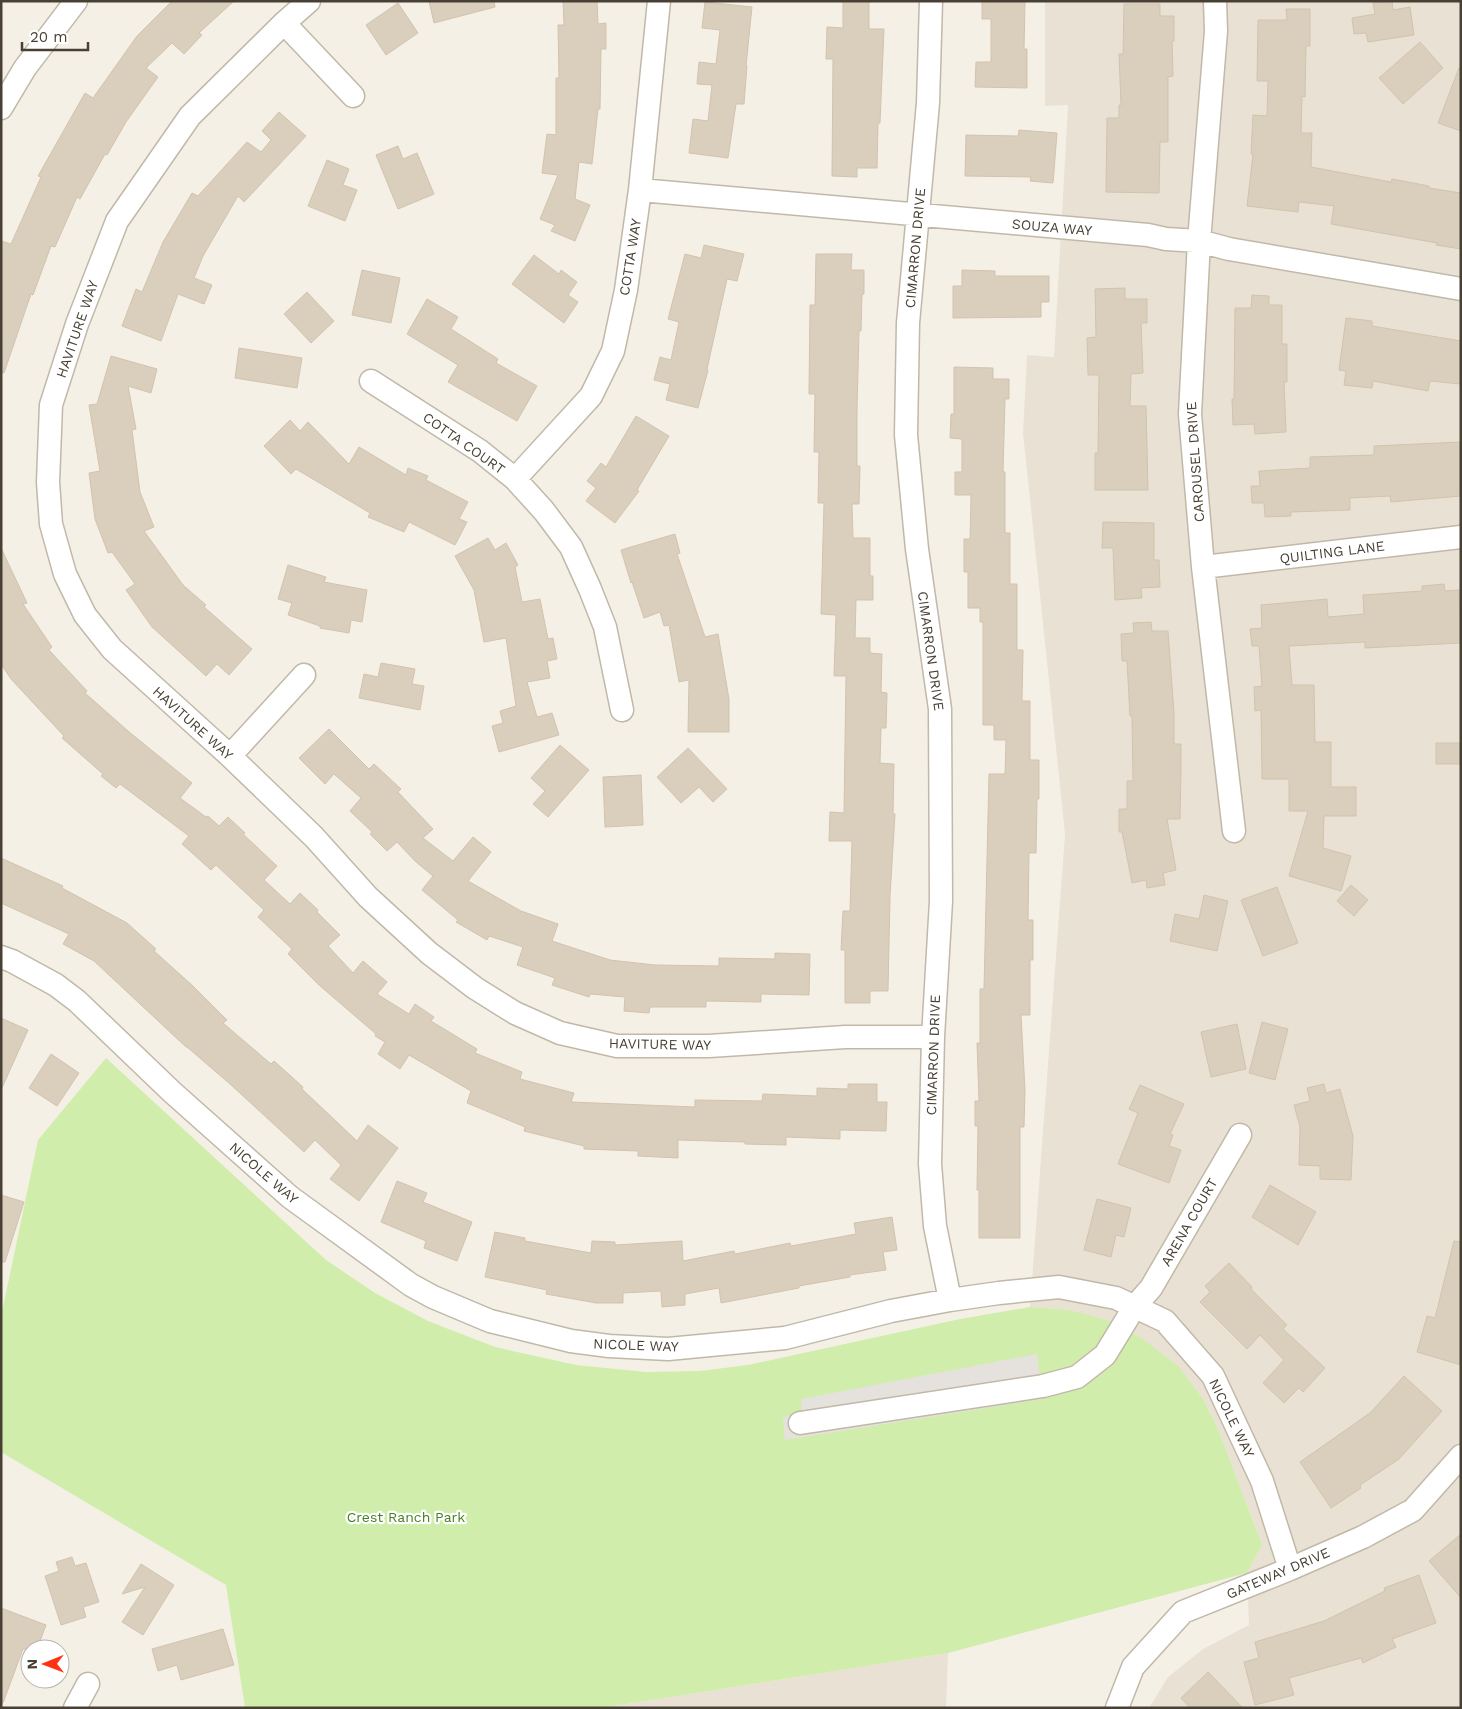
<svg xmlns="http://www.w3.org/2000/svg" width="1462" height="1709" font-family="'Work Sans',sans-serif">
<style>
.residential{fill:#e9e2d4}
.green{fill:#d0edab}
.parking{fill:#e5e2de}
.building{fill:#dacebd;stroke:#d3c3ad}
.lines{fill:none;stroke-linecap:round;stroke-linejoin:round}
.minor-casing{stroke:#c1b8a8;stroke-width:25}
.minor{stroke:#fff;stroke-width:22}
.labels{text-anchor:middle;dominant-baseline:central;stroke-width:4.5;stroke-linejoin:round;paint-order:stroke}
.street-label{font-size:14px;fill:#484034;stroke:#fff}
.park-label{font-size:14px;fill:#478022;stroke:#fff}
</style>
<rect width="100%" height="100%" fill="#f5f0e6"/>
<!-- residential -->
<path class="residential" d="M1045,1H1461V1708H1149L1168,1677L1203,1649L1249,1625L1247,1573L1262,1545L1218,1429L1203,1399L1069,1310L1030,1307L1065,834L1023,433L1027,355L1054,357L1068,105L1045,106Z
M948,1653L946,1708H601Z"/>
<!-- green -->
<path class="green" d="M106,1058L326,1260L375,1293L428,1321L495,1347L576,1365L646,1372L700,1371L748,1365L960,1319L1030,1307L1069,1310L1107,1320L1143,1339L1178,1366L1203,1399L1218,1429L1262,1545L1247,1573L948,1653L601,1708H245L226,1585L1,1452V1317L38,1140Z"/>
<!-- parking -->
<path class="parking" d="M1037,1354L1043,1399L785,1440L783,1417L802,1414L801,1399Z"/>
<!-- building -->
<path class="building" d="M172,1H234L199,33L202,35L184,54L172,43L146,68L158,77L126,122L107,155L105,154L80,199L77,197L55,247L51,246L33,295L31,294L4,373L1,372V241L11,244L41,177L38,176L85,93L93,98L137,36Z
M429,1H494L495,7L434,23Z
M563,1H597L598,24L606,23V49H601L600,109H598L592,164L579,162L575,199L590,205L575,241L551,231L555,225L540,219L558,175L542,173L547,134L556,135V78H559L558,25H564Z
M843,1H869V29H884L880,123H878L877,168H857V177L832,176L833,59H826L827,27L843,28Z
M982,1H1025L1024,49H1027V88L975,87L976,62H991V19H982Z
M1392,1L1393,10L1410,7L1414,35L1368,42L1366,33L1354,34L1352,18L1375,14L1373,3Z
M705,2L752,7L746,66H747L744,104H736L728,158L689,153L693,119L708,121L712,85L697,84L699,62L716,64L720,30L702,28Z
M398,3L418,33L386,55L366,25Z
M1124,4H1160V16H1174V41H1172L1173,76L1168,77V142H1160L1159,193L1106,192L1107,118H1119V105H1121L1119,54H1123Z
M1286,9H1310V46H1306L1305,97L1302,96L1301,133H1312L1311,167L1391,182L1392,179L1429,186V188L1461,193V249L1436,245L1437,243L1331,224L1334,206L1299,202L1298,212L1247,206L1253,154H1251L1253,115L1267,116L1268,81H1257L1258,20H1287Z
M1420,42L1443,68L1403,104L1379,78Z
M1459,68H1461V131L1438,123Z
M279,112L306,136L244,202L238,196L203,256L194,278L212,285L204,304L178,294L161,341L122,326L136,289L142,292L163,242L192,193L198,196L247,142L261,152L271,140L262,131Z
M1019,130L1057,133L1053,183L1030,181L1031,177L965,176L966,135L1018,136Z
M398,146L403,159L417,153L434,194L398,209L376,155Z
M327,160L349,169L343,185L357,190L345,221L308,206Z
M704,245L744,254L737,281L727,279L707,369L708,370L698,408L666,400L670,384L654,380L660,357L671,360L679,322L668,319L685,254L701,258Z
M816,254H852L851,270H864V294H862L861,331H859L857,410V466H860L859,504H852L853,538H870V576H873V600H856L855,638H870V653L882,654L881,692L887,693L886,728H881L880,763L894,764L893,814H895L890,896L888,991H870V1003H845V950H841L843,911H850L852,841H829L830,812L844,813L846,676H834L836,615L821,614L824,503H818L819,452H814L815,394H809L810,305H815Z
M534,255L559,274L561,270L577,282L568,295L578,302L564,323L512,284Z
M362,270L400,278L391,323L352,315Z
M962,270L995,271V276H1049V302H1041V317L953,318V286H962Z
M1125,288V299H1147V323H1141L1143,373L1131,374L1130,406H1146L1148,490H1095V453H1098L1099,375H1088L1087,338L1096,337L1095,289Z
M307,292L334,321L311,343L284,314Z
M1252,295L1269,296V305H1282V344H1287V382H1284L1286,432L1255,434L1254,424L1233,425L1232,399H1234L1235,308H1251Z
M427,299L458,317L451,329L498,359L496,363L537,386L517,421L448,382L458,365L407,334Z
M1346,318L1372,321V326L1461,341V384L1430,381L1428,391L1373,381L1372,388L1344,385L1346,371L1339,370Z
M239,348L302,358L297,388L235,378Z
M111,356L157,369L151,393L128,386L136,429L132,430L140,492L154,527L144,531L183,585L206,605L204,607L252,649L229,675L217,664L206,676L152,627L126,590L135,584L112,552L108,553L95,519L89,473L100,471L89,405L97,404Z
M954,367L993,368V379H1009V399H1005L1003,472H1005V533H1010V584H1017V650H1023L1022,701H1030V760H1039V799H1037L1036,853H1029L1028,920H1033V960H1030V1015H1021L1025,1090L1024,1127H1020V1238H979V1190H977L978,1126H975V1101H979L977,1043H980V989H984L989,774H1005L1006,740H994V725H983V622H980V608H968V572H964V539H970L971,495H955V472H962V439L950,438L951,414H954Z
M636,416L669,436L637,490L639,491L615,523L586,501L596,488L587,481L601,463L606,467Z
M290,420L300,431L308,422L349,464L359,447L406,475L408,468L428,476L426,480L468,502L459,519L467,522L455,545L409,522L404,532L368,517L370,513L296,469L291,474L264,446Z
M1461,442V496L1391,502L1390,496L1350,498V510L1291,512V516L1265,517L1264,503H1252L1251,486H1260L1259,471L1310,468V457L1374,455V446Z
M1103,522L1154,523V560H1159L1160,587L1141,588L1142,598L1115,600L1113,548H1102Z
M675,534L680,553L677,554L705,637L718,634L729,699V732H688L689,680L679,682L669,625L664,626L660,612L644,618L632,582L631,583L621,550Z
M488,538L495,550L506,543L518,565L515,567L522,602L540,599L548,639L553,638L557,659L547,661L550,678L527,682L537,717L552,713L559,735L499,752L492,726L503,723L500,711L516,706L506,638L484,642L474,590L455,556Z
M1,548L27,603L23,604L52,647L49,650L87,691L85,693L128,731L192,783L180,798L206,817L208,816L219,826L228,817L245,833L243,834L277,866L264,880L290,904L300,893L318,910L317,912L340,935L328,946L353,973L363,961L387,982L377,994L409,1014L415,1004L434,1017L431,1021L477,1049L475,1053L522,1072L520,1079L574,1093L571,1102L695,1107V1100L762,1101L763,1094L817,1096V1088L848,1089V1084H877V1102H887L886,1131L840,1130V1139L786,1137V1145L745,1144V1142L678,1140V1158L638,1156V1151L584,1149V1146L524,1131L525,1127L467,1103L471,1091L409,1055L400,1069L378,1054L385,1042L375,1036L376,1034L319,985L288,954L292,949L258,917L264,910L216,865L211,870L182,844L189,836L120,784L116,788L101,776L103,774L62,738L64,736L11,679L1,664Z
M288,565L326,577L324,582L367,590L362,622L351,620L349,633L320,628V626L288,615L292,603L278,599Z
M1444,584L1445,591L1459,590L1461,643L1365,648V642L1289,646L1292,685H1314L1315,742H1331V787H1356V816H1324L1323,848L1351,856L1341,891L1289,876L1308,811H1289V779H1262L1261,710L1255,711L1254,687L1262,686L1259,646H1252L1250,629L1262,628L1261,605L1327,599L1328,617L1364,614L1363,595L1422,591V586Z
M1151,622L1152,631H1168L1174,713V744H1181V769L1180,819H1167L1176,870L1163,873L1165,885L1147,888L1146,880L1132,883L1122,832H1119V809H1127V781H1133L1132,716H1130L1127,661H1122L1121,634L1134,633L1133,623Z
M381,663L415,669L412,684L424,686L420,710L359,698L364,674L378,677Z
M329,729L369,769L374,764L401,789L398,792L433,829L423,838L453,861L473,837L491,852L468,881L521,911L558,924L552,941L610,960L655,965L719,966V958L775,959V953L810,954L809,995L761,994V1002L706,1001V1007H650L649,1013L624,1011L625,997L590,994L589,997L552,985L555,978L517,965L523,947L489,936L487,940L456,922L458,920L422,890L433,876L416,862L397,842L387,851L370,834L372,832L350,811L361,798L334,774L325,784L299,758Z
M1436,743H1461V764H1436Z
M560,745L589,770L548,817L533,804L545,791L531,778Z
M688,748L727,789L713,802L699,787L681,803L657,777Z
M641,775L643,825L605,827L603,777Z
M1,858L63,886L62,888L127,923L156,949L154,951L193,986L227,1020L223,1023L271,1064L274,1061L303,1087L302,1089L357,1141L368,1125L398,1148L359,1201L330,1179L341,1165L315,1140L304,1152L230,1084L187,1047H186L94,961L63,944L69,934L1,903Z
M1351,885L1368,900L1354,916L1337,901Z
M1277,887L1298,943L1263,956L1241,900Z
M1204,895L1228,901L1217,951L1170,941L1175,914L1199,919Z
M1,1018L28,1030L1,1090Z
M1262,1022L1288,1029L1275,1080L1249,1073Z
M1237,1024L1246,1069L1211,1077L1201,1032Z
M51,1054L79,1073L57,1106L29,1088Z
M1324,1084L1326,1093L1340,1089L1353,1136L1351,1180L1320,1179V1166L1299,1165L1300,1127L1294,1105L1310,1101L1307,1088Z
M1140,1085L1184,1104L1170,1134L1173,1135L1169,1146L1181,1150L1169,1183L1118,1164L1138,1113L1129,1109Z
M397,1181L427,1193L423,1202L472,1222L457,1261L424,1248L426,1241L381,1222Z
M1270,1185L1316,1212L1298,1245L1252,1217Z
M1,1195L24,1202L5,1262H1Z
M1097,1199L1131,1208L1124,1237L1116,1235L1111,1257L1084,1250Z
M892,1217L897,1250L883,1252L886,1270L850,1275V1277L799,1286V1288L721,1303L719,1288L685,1294V1305L662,1307L661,1291L623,1293V1303H596L546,1294L547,1290L485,1277L495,1232L525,1238V1241L591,1253L592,1241L615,1242V1245L682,1241L683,1261L734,1251L735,1254L790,1243L791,1246L856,1234L854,1223Z
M1454,1241L1461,1242V1365L1417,1352L1427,1316L1435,1318Z
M1229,1263L1252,1287L1251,1289L1287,1325L1283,1329L1325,1368L1303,1392L1299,1388L1284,1403L1263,1383L1284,1360L1260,1335L1247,1349L1200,1302L1210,1292L1205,1286Z
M1404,1376L1442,1411L1399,1459L1360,1485L1361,1488L1331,1508L1300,1462L1370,1413Z
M1461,1534V1598L1429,1561Z
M72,1557L75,1566L86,1563L99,1602L83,1607L86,1617L61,1625L45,1576L59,1571L56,1562Z
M141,1564L174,1585L143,1635L122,1622L145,1587L122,1594Z
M1419,1575L1436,1623L1392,1639L1396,1647L1363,1663L1361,1658L1289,1678L1294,1695L1255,1705L1244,1662L1259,1658L1255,1642L1324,1621L1385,1591L1384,1588Z
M1,1608L46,1625L37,1649H23L3,1703L1,1702Z
M223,1629L234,1665L181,1680L177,1665L158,1671L152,1649Z
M1208,1672L1243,1708H1190L1181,1698Z"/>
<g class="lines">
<defs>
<path id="minor" d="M309,1L284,23L190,116L117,221L77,324L51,405L48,482L51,524L65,574L85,615L112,649L230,756L314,837L368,897L429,953L475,988L515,1013L560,1033L617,1046H709L845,1037H933
M931,1L928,103L908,323L906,435L917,549L940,709L941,901L933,1037L930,1164L935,1226L950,1300
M1215,1L1216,31L1199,241L1190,414L1203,567L1234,831
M284,23L353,96
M1,108L25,68L76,1
M640,190L1148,235L1166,239L1199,241L1229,249L1461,289
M371,381L480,451L515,479L544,511L571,547L590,589L605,627L622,710
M515,479L591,396L613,351L626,290L640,190L659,1
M1203,567L1461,537
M230,756L304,675
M1,957L12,961L56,985L77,1001L172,1092L290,1197L411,1285L433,1297L490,1321L571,1341L609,1346L668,1349L785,1338L891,1311L950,1300L999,1293L1059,1287L1116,1298L1165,1321L1213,1376L1262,1481L1290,1569
M800,1423L1043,1386L1077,1377L1105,1355L1135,1306L1151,1288L1240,1135
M75,1708L88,1684
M1117,1708L1133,1667L1183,1612L1290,1569L1363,1537L1413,1510L1461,1456"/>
</defs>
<!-- minor casing -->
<use href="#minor" class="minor-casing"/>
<!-- minor -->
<use href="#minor" class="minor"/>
</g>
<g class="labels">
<!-- street labels -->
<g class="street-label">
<text transform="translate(1052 227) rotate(5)">SOUZA WAY</text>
<text transform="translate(915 248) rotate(-85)">CIMARRON DRIVE</text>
<text transform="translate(630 257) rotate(-81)">COTTA WAY</text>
<text transform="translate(77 329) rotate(-71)">HAVITURE WAY</text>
<text transform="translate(464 443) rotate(35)">COTTA COURT</text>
<text transform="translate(1195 462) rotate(-94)">CAROUSEL DRIVE</text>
<text transform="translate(1332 552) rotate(-7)">QUILTING LANE</text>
<text transform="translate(931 651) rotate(82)">CIMARRON DRIVE</text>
<text transform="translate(193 723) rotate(42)">HAVITURE WAY</text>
<text transform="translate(660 1044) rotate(1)">HAVITURE WAY</text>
<text transform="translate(933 1055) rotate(-88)">CIMARRON DRIVE</text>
<text transform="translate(264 1173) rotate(41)">NICOLE WAY</text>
<text transform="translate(1189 1222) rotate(-60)">ARENA COURT</text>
<text transform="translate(636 1345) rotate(2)">NICOLE WAY</text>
<text transform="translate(1232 1418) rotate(64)">NICOLE WAY</text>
<text transform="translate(1278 1573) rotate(-23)">GATEWAY DRIVE</text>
</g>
<!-- park labels -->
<g class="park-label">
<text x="406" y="1517">Crest Ranch Park</text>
</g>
</g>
<!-- border -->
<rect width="1462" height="1709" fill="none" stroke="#484034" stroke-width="5"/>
<!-- north arrow -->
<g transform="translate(45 1664) rotate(269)"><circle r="24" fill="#ffffff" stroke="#b6b3ae"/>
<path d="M0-4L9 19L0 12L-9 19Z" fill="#ff3113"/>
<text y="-8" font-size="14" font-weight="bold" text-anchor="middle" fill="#484034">N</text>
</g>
<!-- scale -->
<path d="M22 42v8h66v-8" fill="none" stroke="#484034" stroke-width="2.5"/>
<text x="30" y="42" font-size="15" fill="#484034" stroke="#ffffff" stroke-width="4" paint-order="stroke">20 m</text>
</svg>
